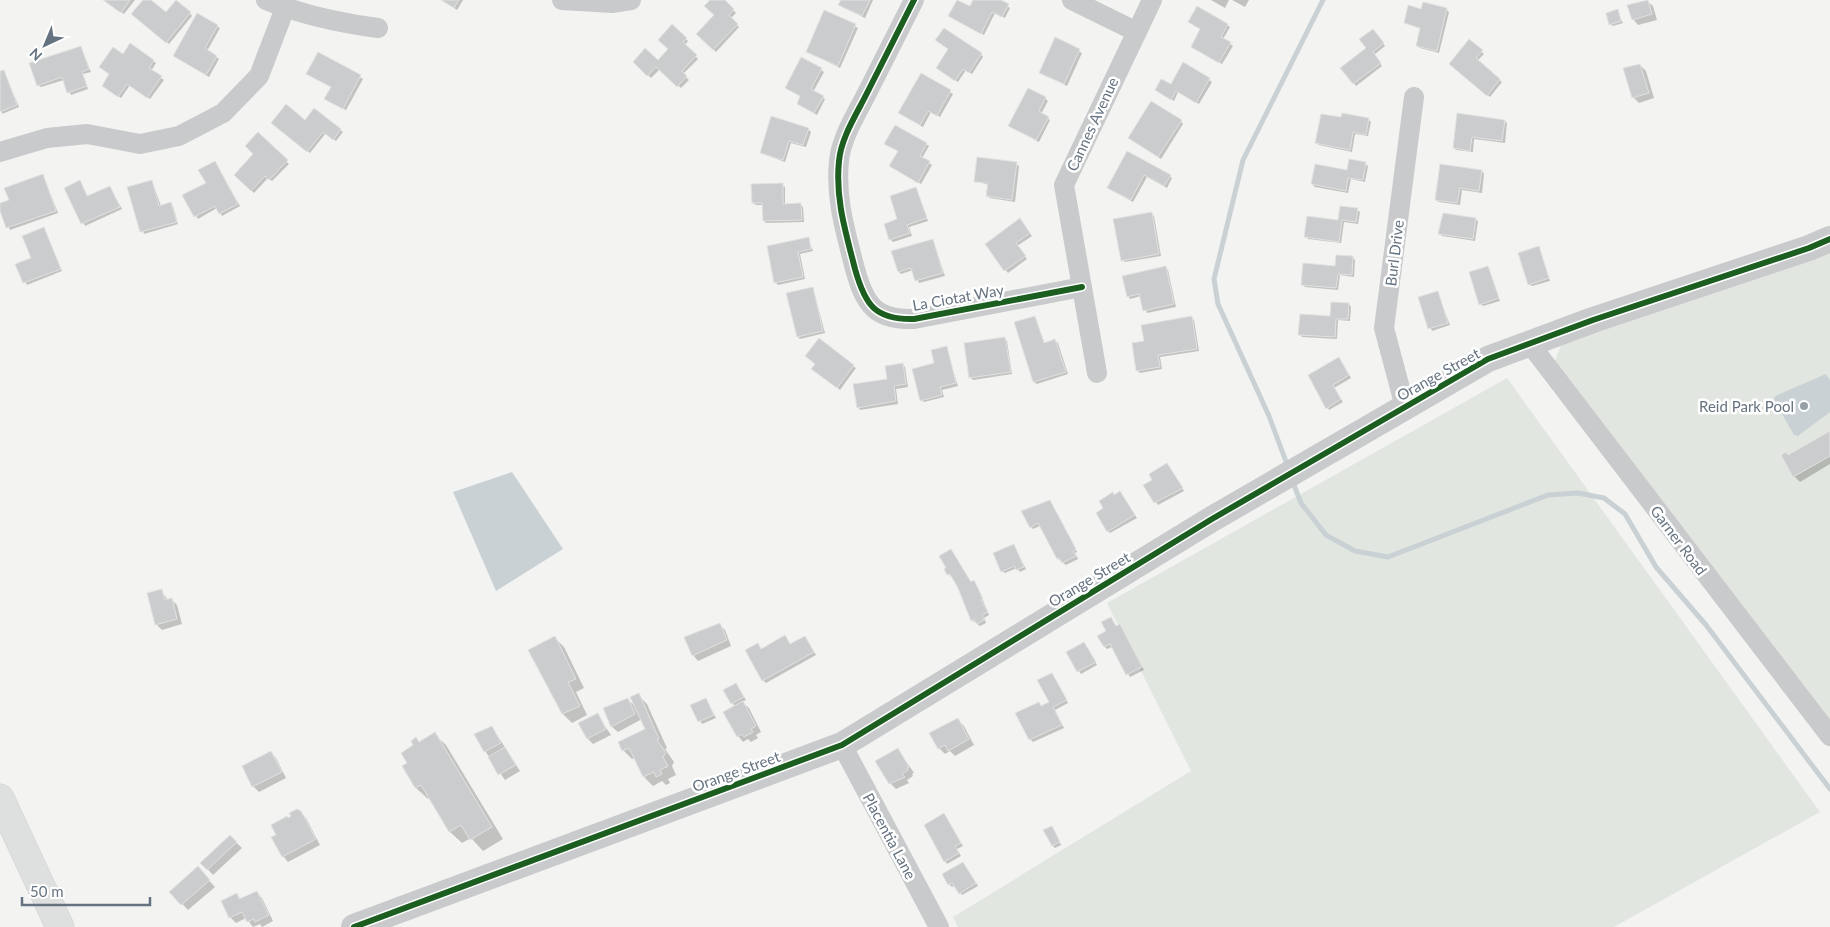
<svg xmlns="http://www.w3.org/2000/svg" width="1830" height="927" font-family="Lato,sans-serif">
<style>
.green{fill:#e2e6e0}
.water{fill:#cad1d5}
.shadow{fill:#0003}
.lines{fill:none;stroke-linecap:round;stroke-linejoin:round}
.stream{stroke:#cad1d5;stroke-width:5}
.building{fill:#cbcccd;stroke:#e2e2e2}
.secondary-casing{stroke:#cfcfd0;stroke-width:29}
.minor{stroke:#c8cacb;stroke-width:20}
.tertiary{stroke:#c8cacb;stroke-width:26}
.secondary{stroke:#dedfdf;stroke-width:28}
.cycleway-casing{stroke:#fff;stroke-width:9}
.cycleway{stroke:#1b5e20;stroke-width:6}
.poi-dot{fill:#97a0a8;stroke:#fff;stroke-width:2}
.labels{text-anchor:middle;dominant-baseline:central;stroke-width:5;stroke-linejoin:round;paint-order:stroke}
.street-label{font-size:15px;fill:#657380;stroke:#fff}
.poi-label{font-size:15px;fill:#657380;stroke:#fff;text-anchor:end}
</style>
<rect width="100%" height="100%" fill="#f3f3f2"/>
<!-- green -->
<path class="green" d="M1830,245V725L1553,366L1564,337Z
M1507,378L1820,812L1614,927H958L953,917L1191,771L1107,603Z"/>
<!-- water -->
<path class="water" d="M1826,374L1830,380V412L1798,436L1794,435L1774,400L1775,396Z
M512,472L563,549L496,591L453,492Z"/>
<!-- shadow -->
<path class="shadow" d="M104,0H135L124,14Z
M145,0H149L166,14L190,13L192,16L169,44L135,17Z
M442,0H463L457,10Z
M712,0H723L736,13L730,19L739,27L716,52L698,34L715,15Z
M842,0H873L865,18L842,7L840,5Z
M975,0H998L1010,8L1005,18L995,13L984,35L950,16L971,8Z
M1211,0H1229L1225,8Z
M1232,0H1249L1245,7Z
M1647,1L1653,6L1657,20L1638,25L1633,19Z
M1446,9L1449,12L1439,53L1420,48L1417,46L1421,29L1405,23L1422,10Z
M1617,11L1623,23L1613,26L1610,24Z
M825,12L858,28L840,68L807,51Z
M1189,22L1227,25L1230,27L1223,39L1233,46L1222,64L1195,49L1202,30Z
M217,26L220,28L207,51L219,59L209,77L177,58Z
M672,26L688,41L685,45L698,59L683,74L689,80L681,88L660,69L651,78L634,62H658L669,49Z
M1375,33L1385,46L1374,55L1382,66L1356,86L1342,68L1368,48Z
M1056,39L1082,53L1067,86L1040,72Z
M1470,41L1484,54L1477,61L1502,82L1490,97L1453,66Z
M131,45L156,63L151,71L164,80L150,99L130,85L121,98L106,88Z
M81,47L91,72L83,74L88,89L71,95L64,80L41,87L38,85Z
M950,49L981,54L983,57L972,74L966,70L958,82L940,70Z
M319,54L363,79L346,110L328,101L332,87Z
M1184,64L1212,82L1199,104L1178,92L1174,101L1156,90L1171,86Z
M1640,65L1646,71L1654,98L1639,103L1633,97Z
M821,70L824,72L813,92L825,99L817,115L801,106V97L786,88Z
M4,71L19,107L2,114L0,73Z
M921,75L953,94L940,117L931,112L923,127L902,115Z
M1045,98L1048,101L1041,114L1050,120L1039,142L1012,128Z
M315,110L343,132L336,141L326,133L310,153L275,125L305,122Z
M1458,115L1504,121L1507,123L1505,143L1474,139L1473,152L1456,150L1454,148Z
M1342,119H1368L1371,122L1368,136L1355,134L1352,152L1319,145L1316,143Z
M1181,121L1183,124L1161,159L1130,138Z
M808,129L811,132L806,147L791,143L785,162L761,153Z
M258,134L289,164L272,181L268,178L254,193L236,175L255,154Z
M886,144H926L929,146L922,158L932,165L921,184L891,166L899,152Z
M1128,153L1170,176L1172,178L1167,188L1147,177L1133,202L1111,190Z
M215,162L240,206L222,216L217,208L198,219L184,196L207,184Z
M1016,164L1019,166L1015,202L990,198L987,196L989,185L975,181Z
M1365,164L1368,166L1365,182L1351,179L1348,193L1315,187L1312,184Z
M1482,171L1484,174L1482,193L1462,190L1460,205L1439,202L1436,200Z
M43,175L58,213L10,230L0,204L10,200Z
M152,181L161,206L170,204L173,206L178,224L144,234L128,188Z
M80,182L88,197L110,187L122,209L85,226L66,188Z
M782,185L785,187V205H801L803,207L804,222L766,223L764,221L763,205H756L753,203Z
M916,189L928,221L909,227L912,236L893,242L890,239Z
M1357,210L1360,212L1358,224L1344,222L1341,243L1308,239L1306,236L1339,221Z
M1151,213L1154,216L1161,256L1125,262L1122,260Z
M1475,219L1478,221L1475,241L1442,236L1439,233Z
M1022,222L1032,236L1017,246L1027,259L1008,273L986,244Z
M44,229L62,271L27,285L17,265L33,259Z
M808,239L813,251L800,254L805,279L778,285L775,282L768,247Z
M933,240L945,276L919,283L913,270L901,274L899,272Z
M1538,248L1550,281L1532,286L1529,284Z
M1353,258L1355,260L1354,277L1340,275L1338,290L1305,287L1302,284Z
M1488,267L1500,301L1483,306L1481,304Z
M1166,268L1168,270L1176,307L1147,313L1141,296L1130,299L1128,296Z
M813,288L825,333L800,339L798,337Z
M1437,292L1450,325L1432,331L1419,298Z
M1349,304L1351,307L1350,321L1338,320L1337,339L1302,337L1300,334L1331,317Z
M1035,317L1045,344L1055,341L1058,343L1068,374L1037,384L1034,382Z
M1192,318L1194,320L1199,351L1160,357L1162,369L1140,373L1137,370L1145,342Z
M1005,339L1007,341L1012,374L973,380L970,377Z
M946,348L958,386L942,390L944,397L924,402L921,400L935,364Z
M1341,361L1351,378L1334,388L1343,402L1329,410L1310,375Z
M903,365L905,367L908,387L896,389L898,404L860,410L858,407Z
M853,366L856,368L840,390L815,371Z
M1830,433V464L1800,482L1794,476L1789,456Z
M1167,464L1184,491L1158,505L1145,485L1154,480Z
M1122,495L1137,518L1110,533L1108,531L1105,509Z
M1052,504L1077,552L1075,553L1078,559L1066,565L1058,559L1040,526L1033,529L1031,527Z
M1014,546L1026,569L1020,572L1017,568L1005,573L1002,571Z
M948,568L976,584L989,615L984,618L986,623L980,626L972,620L953,576L951,577L945,569Z
M161,591L168,600L171,599L177,605L182,624L162,630L156,624Z
M720,625L725,630L731,646L698,661L693,655Z
M1117,627L1122,628L1144,670L1130,677L1112,647L1107,649L1105,647L1108,632Z
M805,637L816,655L766,683L763,680L758,645L762,650L790,645Z
M555,638L564,647L584,688L576,692L587,715L572,723L563,714L530,650Z
M1084,643L1097,665L1081,674L1067,653Z
M1052,674L1068,703L1055,710L1064,728L1033,742L1030,739L1039,704L1042,707L1050,702Z
M736,684L746,700L742,702L749,708L761,732L756,735L758,738L751,742L748,739L743,742L738,736L735,707L725,690Z
M638,695L647,704L667,748L665,749L674,762L672,766L676,775L668,779L670,783L666,785L662,781L653,786L644,777L635,758L632,759L623,750L647,730L642,719L618,732L612,727L605,709L628,700L636,707Z
M706,700L716,718L702,724L692,706Z
M597,714L611,735L593,744L588,739Z
M958,720L964,726L974,745L955,756L950,751L945,754L939,748Z
M492,727L520,771L505,780L485,751Z
M434,734L446,745L503,839L483,851L471,838L462,843L450,832L430,798L428,799L416,788L404,766L408,763L419,743Z
M898,749L914,773L912,774L913,776L907,780L909,783L896,789L890,783Z
M271,752L276,758L286,778L259,792L253,786L243,767Z
M300,812L306,818L320,845L288,862L283,856L278,835L288,819Z
M944,814L963,846L957,849L961,856L947,864L925,825Z
M1054,830L1061,845L1055,848L1053,846Z
M230,836L242,848L213,875L202,863Z
M963,863L978,886L962,895L955,885L952,887L949,884Z
M203,874L215,887L188,910L171,892Z
M256,892L262,898L273,921L262,927L260,924L253,927L246,918L236,923L230,917L236,894L242,900Z"/>
<g class="lines">
<!-- stream -->
<path class="stream" d="M1288,467L1269,416L1218,304L1214,279L1243,160L1323,0
M1292,480L1301,503L1326,535L1355,551L1388,557L1548,495L1578,493L1604,498L1625,514L1656,567L1706,625L1830,789"/>
</g>
<!-- building -->
<path class="building" d="M103,0H130L121,13Z
M143,0H151L166,12L176,0L191,12L166,43L131,14Z
M441,0H459L454,8Z
M710,0H725L734,9L729,15L738,24L713,50L696,34L714,15L704,6Z
M841,0H870L862,16L838,5Z
M957,0L970,6L973,0H1001L1009,4L1002,17L992,12L981,34L948,16Z
M1648,0L1652,14L1632,20L1627,5Z
M1423,2L1447,8L1437,51L1416,46L1420,28L1404,23L1408,5L1421,9Z
M1197,6L1228,24L1221,37L1231,42L1219,63L1191,47L1200,29L1188,22Z
M1618,9L1621,21L1609,25L1606,13Z
M824,10L856,24L838,66L806,52Z
M197,13L218,25L205,48L217,56L206,75L173,56Z
M672,24L687,38L683,42L697,55L682,71L687,76L677,87L656,67L647,76L633,62L645,48L658,60L668,49L658,40Z
M944,28L982,53L969,73L963,69L955,81L936,68L948,49L935,40Z
M1373,29L1384,43L1373,52L1381,63L1353,84L1340,68L1366,48L1359,39Z
M1055,37L1080,49L1064,84L1039,73Z
M1469,39L1483,50L1476,58L1500,79L1487,96L1449,64Z
M130,43L154,60L149,68L162,76L147,98L127,84L118,97L102,86L109,74L99,67L113,47L123,54Z
M81,46L89,69L82,72L87,86L67,93L62,77L37,86L29,63Z
M318,52L361,75L343,109L324,99L331,87L306,74Z
M801,57L822,68L811,89L824,96L814,113L797,104L800,96L785,88Z
M1183,62L1210,78L1196,103L1176,91L1171,100L1155,90L1161,79L1171,84Z
M1640,64L1649,93L1632,98L1623,68Z
M4,70L17,105L0,112V71Z
M921,73L951,90L937,116L928,111L920,125L898,113Z
M1028,88L1046,97L1039,111L1049,117L1036,140L1008,126Z
M1151,101L1182,120L1158,157L1128,138Z
M286,104L305,120L314,108L341,129L333,140L323,132L307,152L271,123Z
M1342,113L1369,118L1366,135L1353,132L1350,150L1315,143L1321,114L1341,117Z
M1457,113L1505,120L1502,141L1472,137L1470,151L1453,148Z
M771,116L809,128L803,145L789,141L783,160L760,153Z
M895,125L927,143L920,156L930,161L918,183L889,166L898,151L884,144Z
M258,132L288,160L269,180L265,176L251,191L234,175L253,154L245,146Z
M1127,151L1171,175L1164,186L1144,175L1131,200L1107,188Z
M977,157L1017,162L1012,200L986,196L988,183L974,182Z
M1349,159L1366,162L1363,180L1348,178L1346,191L1311,184L1315,164L1347,170Z
M215,161L238,204L219,214L215,206L194,217L182,195L206,183L198,170Z
M1440,164L1482,170L1479,191L1460,188L1457,203L1435,200Z
M43,174L56,211L6,228L0,211V203L9,200L4,188Z
M80,180L87,196L110,186L120,207L81,224L64,188Z
M152,180L159,206L171,202L177,222L140,232L127,187Z
M783,183V204L801,203L802,220L763,221L762,203H752L751,184Z
M916,187L927,218L907,225L910,233L889,240L884,224L897,219L890,196Z
M1340,206L1358,208L1356,222L1342,220L1339,242L1304,237L1307,216L1338,220Z
M1152,212L1159,254L1121,261L1113,219Z
M1443,213L1476,218L1473,239L1438,234Z
M1020,218L1030,233L1016,243L1026,256L1004,271L985,244Z
M44,227L61,269L23,283L15,264L31,258L22,236Z
M809,237L811,249L798,252L803,277L774,283L767,246Z
M933,239L943,273L915,281L911,268L898,272L891,251Z
M1539,246L1549,278L1528,285L1518,253Z
M1336,255L1353,256L1352,275L1338,274L1336,288L1301,285L1303,263L1335,266Z
M1166,266L1174,304L1143,311L1139,294L1127,297L1122,276Z
M1488,266L1499,298L1479,305L1469,272Z
M813,287L823,331L797,337L786,293Z
M1438,291L1448,323L1428,329L1418,297Z
M1331,302L1349,303L1348,319H1336L1335,337L1298,335L1300,314L1330,316Z
M1035,316L1044,343L1055,339L1066,372L1033,382L1014,322Z
M1192,316L1197,349L1158,355L1160,367L1136,371L1132,343L1144,341L1141,325Z
M1005,337L1011,372L969,378L964,343Z
M819,338L854,365L837,388L811,369L815,364L805,356Z
M947,346L956,383L940,387L942,395L920,401L912,369L934,363L931,350Z
M1339,357L1349,375L1333,385L1341,399L1326,409L1308,375Z
M903,363L906,384L894,386L896,401L857,408L853,384L887,379L885,366Z
M1830,431V456L1793,477L1781,455L1786,452L1788,455Z
M1167,463L1183,488L1154,503L1143,485L1152,480L1149,474Z
M1120,491L1135,515L1107,532L1096,513L1103,508L1099,501L1113,492L1114,495Z
M1050,500L1076,549L1073,551L1076,556L1062,563L1059,558L1057,559L1038,523L1030,528L1021,511Z
M1014,544L1024,567L1016,570L1015,566L1001,572L993,553Z
M951,549L971,582L974,580L983,599L981,600L988,612L982,615L984,620L977,624L974,619L971,621L958,588L950,574L947,575L944,569L946,568L939,556Z
M162,589L165,600L172,598L177,619L155,625L147,593Z
M1111,617L1116,626L1120,624L1142,667L1126,675L1110,644L1104,647L1097,636L1106,631L1101,622Z
M720,623L727,640L692,656L684,637Z
M785,635L790,644L805,636L814,652L762,681L745,650L758,643L761,649Z
M555,636L576,679L568,682L580,706L562,714L528,650Z
M1084,642L1096,662L1077,672L1066,652Z
M1052,673L1067,700L1053,707L1062,725L1029,740L1015,713L1039,702L1041,706L1049,702L1037,680Z
M736,683L744,697L731,704L723,690Z
M639,693L659,739L657,740L666,753L663,757L668,766L660,770L662,774L656,777L654,772L643,777L629,748L622,751L618,742L645,729L630,697Z
M628,698L635,714L611,727L603,708Z
M706,698L714,715L698,722L690,705Z
M743,701L756,726L751,729L753,732L744,737L742,734L737,737L723,712Z
M598,713L606,729L587,739L578,723Z
M958,718L969,739L948,751L945,745L938,749L929,733Z
M492,726L501,743L484,752L474,734Z
M435,732L492,827L470,840L461,825L449,832L421,785L415,788L402,766L407,763L401,753L413,745L411,741L416,737L419,742Z
M505,747L516,765L498,775L488,757Z
M898,748L909,767L907,768L908,770L902,774L905,777L889,784L875,761Z
M271,751L282,772L252,787L242,766Z
M297,809L301,811L316,839L282,857L271,837L276,835L271,825L287,816L288,818L291,816L289,813Z
M944,813L961,843L955,846L959,853L944,862L924,825Z
M1052,826L1060,842L1052,846L1043,830Z
M230,835L237,842L207,870L200,863Z
M963,862L976,883L959,894L952,883L948,885L942,874Z
M198,866L210,880L181,905L169,892Z
M257,891L269,915L255,922L254,919L247,922L242,912L229,918L221,901L237,893L239,899Z"/>
<g class="lines">
<defs>
<path id="secondary" d="M0,798L60,927"/>
</defs>
<!-- secondary casing -->
<use href="#secondary" class="secondary-casing"/>
<!-- minor -->
<path class="minor" d="M266,0C302,15 340,23 378,28
M562,0L612,3L631,0
M914,0C898,32 882,63 866,95C856,115 841,138 839,161C835,199 846,233 855,269C865,305 875,320 914,319L1082,287
M1072,0L1137,32
M0,152L47,138L87,134L140,144L179,136L223,113L259,76L285,8
M1530,344L1830,736
M1097,373L1064,185L1152,0
M1405,407L1384,328L1414,97
M842,745L939,927"/>
<!-- tertiary -->
<path class="tertiary" d="M354,927L842,745L1212,519L1488,359L1593,320L1809,248L1830,239"/>
<!-- secondary -->
<use href="#secondary" class="secondary"/>
<defs>
<path id="cycleway" d="M914,0C898,32 882,63 866,95C856,115 841,138 839,161C835,199 846,233 855,269C865,305 875,320 914,319L1082,287
M354,927L842,745L1212,519L1488,359L1593,320L1809,248L1830,239"/>
</defs>
<!-- cycleway casing -->
<use href="#cycleway" class="cycleway-casing"/>
<!-- cycleway -->
<use href="#cycleway" class="cycleway"/>
</g>
<!-- markers -->
<circle class="poi-dot" cx="1804" cy="406" r="5"/>
<g class="labels">
<!-- street labels -->
<g class="street-label">
<text transform="translate(1092 124) rotate(-65)">Cannes Avenue</text>
<text transform="translate(1394 253) rotate(-83)">Burl Drive</text>
<text transform="translate(958 297) rotate(-10)">La Ciotat Way</text>
<text transform="translate(1438 374) rotate(-29)">Orange Street</text>
<text transform="translate(1679 540) rotate(53)">Garner Road</text>
<text transform="translate(1089 579) rotate(-31)">Orange Street</text>
<text transform="translate(736 771) rotate(-20)">Orange Street</text>
<text transform="translate(890 836) rotate(62)">Placentia Lane</text>
</g>
<!-- poi labels -->
<g class="poi-label">
<text x="1794" y="406">Reid Park Pool</text>
</g>
</g>
<!-- north arrow -->
<g transform="translate(45 45) rotate(224)" stroke="#ffffff" stroke-width="4" paint-order="stroke">
<path d="M0-4L9 19L0 12L-9 19Z" fill="#657380"/>
<text y="-8" font-size="14" font-weight="bold" text-anchor="middle" fill="#657380">N</text>
</g>
<!-- scale -->
<path d="M22 897v8h128v-8" fill="none" stroke="#657380" stroke-width="2.5"/>
<text x="30" y="897" font-size="15" fill="#657380" stroke="#ffffff" stroke-width="4" paint-order="stroke">50 m</text>
</svg>
